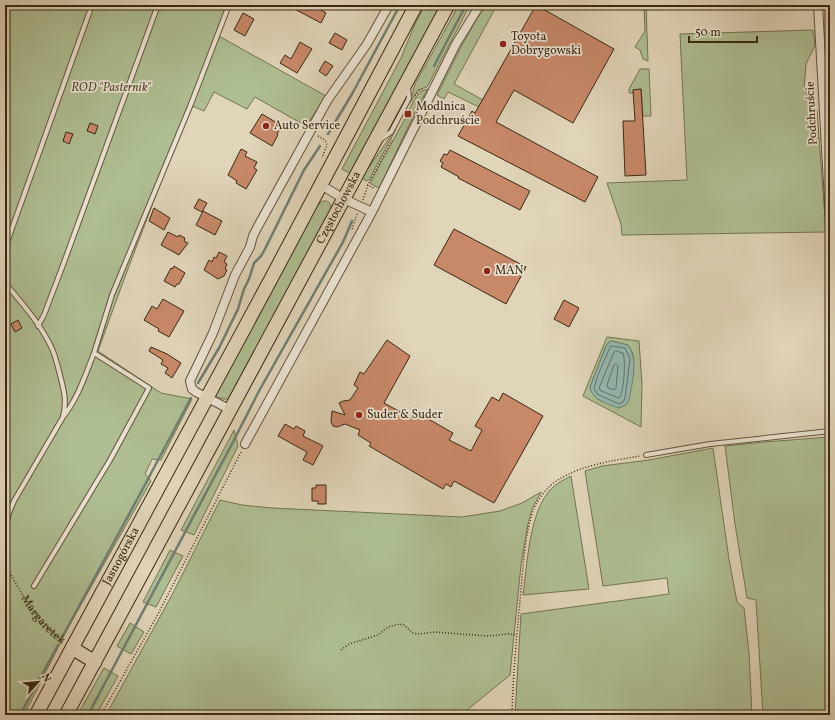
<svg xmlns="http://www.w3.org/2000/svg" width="835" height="720" font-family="Vollkorn,serif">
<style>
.green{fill:#aebe92;stroke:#747352;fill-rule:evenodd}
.water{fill:#94b8b1;stroke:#707e71}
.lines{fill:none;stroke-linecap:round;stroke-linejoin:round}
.shore{stroke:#667062;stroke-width:1}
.stream{stroke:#707e71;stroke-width:2.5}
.building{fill:#c88969;stroke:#392812}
.service-casing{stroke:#63533c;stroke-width:6}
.minor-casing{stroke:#63533c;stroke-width:10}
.primary-casing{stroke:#392812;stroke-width:15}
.path{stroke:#392812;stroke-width:1.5;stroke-dasharray:1 2;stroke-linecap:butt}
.service{stroke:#ebe3d2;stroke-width:4}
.minor{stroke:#ebe3d2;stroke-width:8}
.primary{stroke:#e0d4b9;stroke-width:13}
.poi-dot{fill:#8f2418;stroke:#ebe3d2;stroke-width:1.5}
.labels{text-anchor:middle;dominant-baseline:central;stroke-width:3.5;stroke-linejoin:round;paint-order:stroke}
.poi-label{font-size:12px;fill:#392812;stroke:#ebe3d2;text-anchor:start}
.park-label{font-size:12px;font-style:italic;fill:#50462c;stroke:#ebe3d2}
.street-label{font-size:12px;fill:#392812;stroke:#ebe3d2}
</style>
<rect width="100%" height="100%" fill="#e0d4b9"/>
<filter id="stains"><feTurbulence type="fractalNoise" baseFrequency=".005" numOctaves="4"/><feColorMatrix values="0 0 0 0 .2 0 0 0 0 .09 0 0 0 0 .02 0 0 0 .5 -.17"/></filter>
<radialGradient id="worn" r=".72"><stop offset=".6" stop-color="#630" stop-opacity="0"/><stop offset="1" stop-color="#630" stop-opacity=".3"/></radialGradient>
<!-- green -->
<path class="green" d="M5,5H228L217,35L326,96L306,126L255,97L247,109L214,92L204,111L190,105L123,282L98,351L161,393L192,399L161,460L152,459L145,474L151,481L70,624L24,715H5Z
M425,5H441L351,174L342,169L401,58L415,24Z
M459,5H470L427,87L418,90L410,103L415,84Z
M485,5H497L454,84L483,100L479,107L448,92L444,99L437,95L462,45Z
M626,5H646L648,61L643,59L640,50L635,47L645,31L644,6Z
M813,30L815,45L806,64L804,88L812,106L817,110L826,232L622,235L621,224L607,183L687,180L680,34Z
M640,69H649L651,116H643L641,89L633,90V93H629V89Z
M428,89L420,102L379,188L371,184V181L407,115L409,116L411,112L409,110C414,101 417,91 428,89Z
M396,129L369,180L367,181L361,178Z
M323,201C330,200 332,206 331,211L229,399H223L215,396L317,205Z
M607,337L639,341L642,384L641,427L583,396ZM611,341L628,345L632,352L634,359L590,387L606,346L608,343Z
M234,430L238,446L194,535L181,530Z
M830,437V715H763L756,600L747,598L735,524L725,446L764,442Z
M713,448L729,559L737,602L744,608L749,653L752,715H515L521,614L669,594L667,578L603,586L585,471L602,466L649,460Z
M571,476L589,589L523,595C527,566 529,518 547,494C552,486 563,480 571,476Z
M541,492L532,509L528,524L521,565L510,675L461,715H106L172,595L220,500L242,505L272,508L462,517L500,511L522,503Z
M170,550L183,556L156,607L143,602Z
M130,623L144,632L131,654L117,646Z
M104,668L118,676L96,715H81L78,714Z"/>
<!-- water -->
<path class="water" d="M611,341L628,345C639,359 632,383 629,400L626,405L618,408C607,403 592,401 590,387L606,346L608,343Z"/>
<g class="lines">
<!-- shore -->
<path class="shore" d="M611,346L625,348L630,359L625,398L623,402L619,404L597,394L594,388L598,375Z
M616,351L623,353C626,361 624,392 619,398L601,391L599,388L614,352Z
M616,364L618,366L616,388L614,390L607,387V385L614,365Z"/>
<!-- stream -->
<path class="stream" d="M434,66L466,5
M328,134L352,94L400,5
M198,383L219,348L238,309L244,289L249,279L254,263L261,256L265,249L304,170L320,146
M64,634L140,494L191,398
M20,715L58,645
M88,715L233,442L259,391L343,242L352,221"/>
</g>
<!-- building -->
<path class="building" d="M287,5H312L326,13L321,23Z
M536,5L614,49L573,123L514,90L496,122L598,177L585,202L458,136L472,111L475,113Z
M243,13L254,19L245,36L234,30Z
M335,33L347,40L342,50L329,43Z
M300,42L312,49L297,73L280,63L285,55L291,59Z
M325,61L333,66L326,76L319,71Z
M641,89L646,175L625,176L623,121H635L633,90Z
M262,114L282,126L277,134L278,135L272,146L250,133Z
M90,123L98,126L95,134L87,131Z
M66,132L73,134L69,144L63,141Z
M241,149L247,152L245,156L257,162L254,168L257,170L246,189L236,183L237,181L228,175Z
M450,150L530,191L520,210L458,178L459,177L441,167L443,163L440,161L444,154L447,155Z
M199,199L207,203L202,212L194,208Z
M154,208L170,218L164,230L149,221Z
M203,211L222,221L215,235L196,225Z
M454,229L526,267L506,304L434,265Z
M168,232L178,237L179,235L185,238L184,241L188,243L179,255L161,245Z
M219,252L227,256L224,262L227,264L225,269L227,270L224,276L218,279L204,270L209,260L212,262L214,257L216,258Z
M174,266L185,273L179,284H177L175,287L164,281L171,268L172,269Z
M163,299L184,311L169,337L158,331L159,329L144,320L152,306L157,309Z
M564,300L579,308L569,327L554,319Z
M18,320L22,328L15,332L11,324Z
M387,340L410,356L384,403L413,419L416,412L453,433L449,440L471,451L482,430L475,426L492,397L499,401L503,393L543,416L494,503L454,481L451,487L446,484L443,489L369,446L371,443L358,435L360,430L345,424L337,427L333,426L331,422L332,411L345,415L339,403L343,401L350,400L358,388L354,385L360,372L364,374Z
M151,347L167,354L181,363L172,378L165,373L168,368L161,364L163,360L149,351Z
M285,424L294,429L296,426L305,431L303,436L323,446L313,465L303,460L307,452L278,436Z
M316,485H326V504H318V501H312V488H316Z"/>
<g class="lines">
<defs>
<path id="service" d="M381,139L391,132L407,102L409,98L408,87
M5,248L92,5
M5,283C22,303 43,327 53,351C56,359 58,367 60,375C64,391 67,400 63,417L14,501L9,513L5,528
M38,326L44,315L63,265L158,5
M94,353L112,295L191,104L229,5
M646,455L710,444L830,431
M34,586L110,460L149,388L94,353C85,376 78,398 63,417"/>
<path id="minor" d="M818,5L830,219
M321,185L344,199L372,212
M231,410L196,392L192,389L190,381L213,333L235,275L250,247L253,236L257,228L327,101L367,44L389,5
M245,444L372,212L456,44L480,5"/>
<g id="primary">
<path d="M72,648L95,662"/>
<path id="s2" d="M36,715L272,277L416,5"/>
<path id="s3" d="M66,715L448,5"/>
</g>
</defs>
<!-- service casing -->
<use href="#service" class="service-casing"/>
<!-- minor casing -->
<use href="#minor" class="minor-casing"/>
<!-- primary casing -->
<use href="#primary" class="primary-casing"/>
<!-- path -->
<g class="path">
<path d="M415,96L419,91L424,89"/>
<path d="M318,136L325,140L327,145L322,158"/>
<path d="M367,185L374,188"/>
<path d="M363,200L368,185L392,140"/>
<path d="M352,229L357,214"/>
<path id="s1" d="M5,565C21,592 37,624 64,642"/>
<path d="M341,650L349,644L378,635L388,627L399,624L404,625L413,633L418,634L435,632L487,636L508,634L517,635"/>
<path d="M101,715L157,616L241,452"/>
<path d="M512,715C513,673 517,632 521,590C523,567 525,531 534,509C537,501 543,493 549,487C572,466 611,461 640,456"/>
</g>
<!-- service -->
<use href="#service" class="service"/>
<!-- minor -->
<use href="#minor" class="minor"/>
<!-- primary -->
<use href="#primary" class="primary"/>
</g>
<!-- markers -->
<g class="poi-dot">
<circle cx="503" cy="44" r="4"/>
<rect x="404" y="110" width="8" height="8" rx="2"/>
<circle cx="266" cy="126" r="4"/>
<circle cx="487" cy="271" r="4"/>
<circle cx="359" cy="415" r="4"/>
</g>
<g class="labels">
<!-- poi labels -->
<g class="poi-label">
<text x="511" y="37">Toyota<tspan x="511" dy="14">Dobrygowski</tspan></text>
<text x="416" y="107">Modlnica<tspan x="416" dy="14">Podchruście</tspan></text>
<text x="274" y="126">Auto Service</text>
<text x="495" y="271">MAN</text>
<text x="367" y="415">Suder &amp; Suder</text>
</g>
<!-- park labels -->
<g class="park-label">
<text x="111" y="88">ROD "Pasternik"</text>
</g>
<!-- street labels -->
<g class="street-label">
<text transform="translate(812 113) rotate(-93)">Podchruście</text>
<text stroke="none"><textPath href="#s3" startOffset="576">Częstochowska</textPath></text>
<text stroke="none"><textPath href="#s2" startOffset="180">Jasnogórska</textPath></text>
<text stroke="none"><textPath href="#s1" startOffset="67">Margaretek</textPath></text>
</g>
</g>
<!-- margin -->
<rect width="835" height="720" fill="none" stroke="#e0d4b9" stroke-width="20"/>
<rect x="6" y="6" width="823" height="708" fill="none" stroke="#392812" stroke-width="2"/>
<rect x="10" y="10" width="815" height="700" fill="none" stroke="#392812"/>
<!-- north arrow -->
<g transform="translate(38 682) rotate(63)" stroke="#ebe3d2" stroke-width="3" paint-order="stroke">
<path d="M0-3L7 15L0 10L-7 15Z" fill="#392812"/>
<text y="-6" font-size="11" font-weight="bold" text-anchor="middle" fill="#392812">N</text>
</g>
<!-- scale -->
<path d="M689 36v6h68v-6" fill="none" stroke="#392812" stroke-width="2"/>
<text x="695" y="36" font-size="12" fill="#392812" stroke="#ebe3d2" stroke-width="3" paint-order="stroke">50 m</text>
<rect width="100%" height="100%" filter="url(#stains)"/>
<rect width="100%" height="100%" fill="url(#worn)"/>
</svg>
